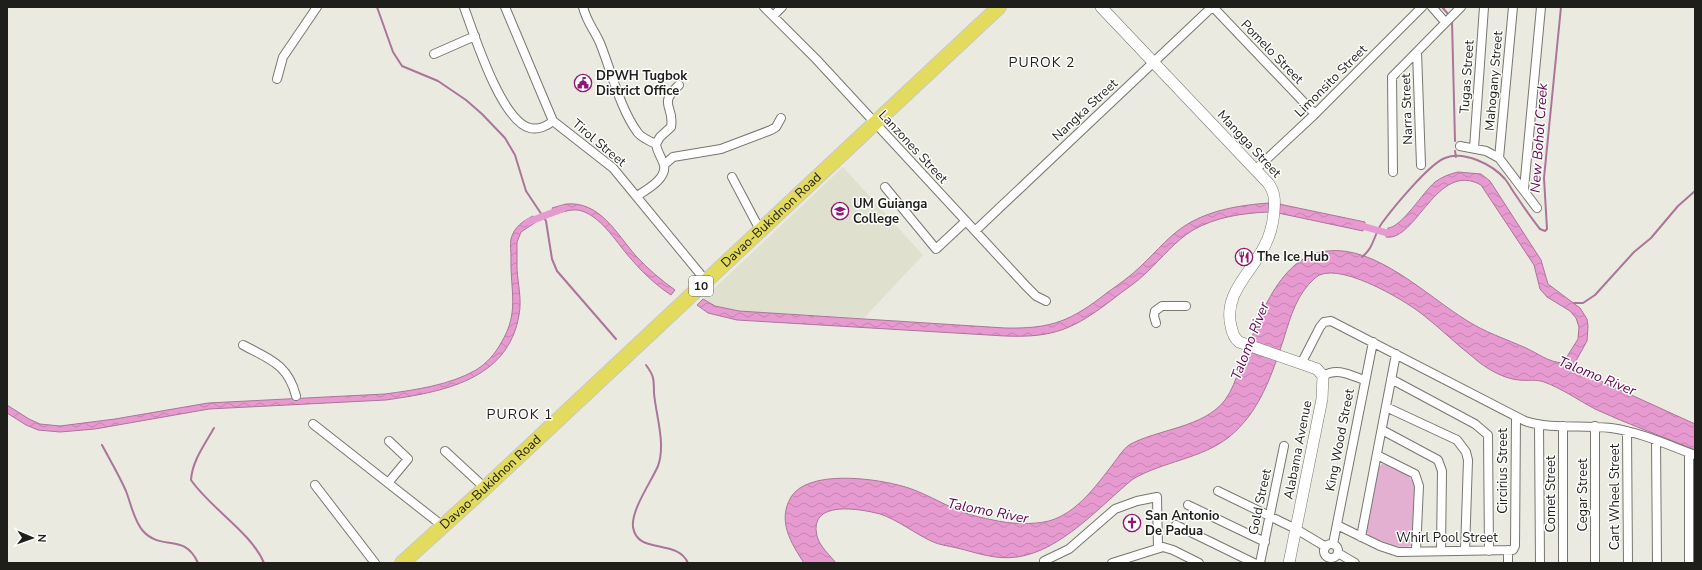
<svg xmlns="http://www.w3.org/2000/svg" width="1702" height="570" font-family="'Nunito Sans',sans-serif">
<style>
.built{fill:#e0e0cf}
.grass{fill:#e3b0d2}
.water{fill:url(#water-waves);stroke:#ab759a}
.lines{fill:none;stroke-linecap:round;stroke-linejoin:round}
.stream{stroke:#ab759a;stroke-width:2}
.canal{stroke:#e79ad0;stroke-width:7}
.street-casing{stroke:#78776f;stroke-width:10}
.secondary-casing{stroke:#78776f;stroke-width:12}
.highway-casing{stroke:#c9c9c8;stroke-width:16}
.street{stroke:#fff;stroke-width:8}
.secondary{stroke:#fff;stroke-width:11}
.highway{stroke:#e3db5d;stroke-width:14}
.labels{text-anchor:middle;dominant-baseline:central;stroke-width:3;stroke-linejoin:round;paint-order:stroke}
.shield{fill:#fffffe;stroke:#62625f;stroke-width:1}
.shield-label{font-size:12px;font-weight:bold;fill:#1e1e1b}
.street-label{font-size:13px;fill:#1e1e1b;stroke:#fffffe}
.poi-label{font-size:13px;font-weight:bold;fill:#1e1e1b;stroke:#fffffe;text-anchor:start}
.neighbourhood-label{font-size:14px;letter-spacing:1px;fill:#1e1e1b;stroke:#fffffe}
.water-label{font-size:14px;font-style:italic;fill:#61044f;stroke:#fffffe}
</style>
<defs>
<pattern id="water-waves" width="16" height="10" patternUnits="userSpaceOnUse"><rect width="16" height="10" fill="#e79ad0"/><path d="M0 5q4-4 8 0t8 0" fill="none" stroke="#c684b2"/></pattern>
</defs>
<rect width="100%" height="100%" fill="#eaeae1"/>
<!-- built -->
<path class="built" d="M843,167L923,255L864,318L739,311L715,306L703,299Z"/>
<!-- grass -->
<path class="grass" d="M1382,464C1396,465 1411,473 1415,487L1414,543L1411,546C1398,549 1372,544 1366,531L1378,467Z"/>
<!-- water -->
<path class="water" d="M1458,172L1481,174L1490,181L1541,260L1548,284L1580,308L1587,319L1588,326L1587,341L1572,368L1695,424V450C1662,436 1627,424 1595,409C1578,400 1561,388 1544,382C1536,379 1527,381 1519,380C1504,379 1485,368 1474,358C1456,344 1440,328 1422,314C1403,299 1335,259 1315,278C1297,294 1291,315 1284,338C1272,374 1260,412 1229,437C1201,459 1164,461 1133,479C1100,506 1061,551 1017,557C995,560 978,553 957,548C949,546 939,545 931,541C914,533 898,520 880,514C861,509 808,499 817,536C820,547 829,554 836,563H804C791,543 777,521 791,497C808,470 871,478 898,485C921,490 941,504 963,512C973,516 983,518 993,520C1010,524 1032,525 1049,521C1077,513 1096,486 1113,464C1118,458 1122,450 1129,445C1157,429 1204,428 1225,400C1232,391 1236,378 1240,368C1256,328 1276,256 1327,251C1376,245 1427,296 1466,320C1484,332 1506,339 1526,348C1539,354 1548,362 1563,363L1578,339L1579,327L1576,318L1570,311L1547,297L1540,289L1534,265L1481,185C1437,160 1416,242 1386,237L1388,228C1402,227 1423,192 1435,182C1442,177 1449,174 1458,172Z
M1269,203V212C1243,213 1216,217 1193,230C1175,241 1162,258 1146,273C1136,283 1124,290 1113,299C1074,329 1054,338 1005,336L737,320L708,313L697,305L703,299L715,306L739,311L1005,328C1052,329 1071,321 1108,292C1119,284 1131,276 1141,266C1157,251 1171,233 1191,222C1215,209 1242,205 1269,203Z
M566,204C600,201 616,233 636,256C648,269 661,280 675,290L671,295C656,285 644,274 632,260C618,245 603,218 582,211C573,208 563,212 555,214L552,208Z
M1279,204L1365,222L1363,231L1278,213Z
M533,216L536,222L521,232L517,242C517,251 517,260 517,269C518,284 522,300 519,315C508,381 441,392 386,400L209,409L95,429L60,432L38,430L26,425L7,413V405L29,419L40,424L60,426L115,419L208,403L385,394C415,390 450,385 476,370C487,363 495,354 501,343C520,312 510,291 511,257C511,252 510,245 511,239C514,227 523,221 533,216Z"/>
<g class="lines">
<!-- stream -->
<path class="stream" d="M377,7L393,52L402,66L438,81L466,100L482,114L505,138L515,155L526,191L546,221L552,259L557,271L616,339
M1442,7L1448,14
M1452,21L1455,141
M1455,151L1456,157
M1362,257C1374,248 1374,234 1382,223C1393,208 1429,164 1445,158C1464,150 1493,165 1505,179C1509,184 1512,190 1515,194C1523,206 1531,218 1540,229L1545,231L1547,229L1544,178L1561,7
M1574,303H1583L1595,295L1634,252L1651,238L1678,206L1695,191
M646,365C649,369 652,373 653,378C654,383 654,388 654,393C656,416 666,444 658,466C651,482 631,510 633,527C637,555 677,538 688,563
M214,428C205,444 192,461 191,480C211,509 251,532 264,563
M102,445C110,460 119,475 126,491C131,504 134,521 143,531C162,552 184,532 198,563"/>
<!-- canal -->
<path class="canal" d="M528,222L562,209
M1355,224L1387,233L1395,231"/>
<defs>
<path id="street" d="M464,7C474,34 501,121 530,128C538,130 547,126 553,121
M505,7L553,121L613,168L706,281
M583,7C587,23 594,29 600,43C611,70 620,109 638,133C642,138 649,141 656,144
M764,7L816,59L1026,286L1036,296L1046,301
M1213,7L1315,114
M1432,7L1445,22
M773,16L782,7
M1417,52L1421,165
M434,54L475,36
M277,79L283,57L317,7
M1460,146L1486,151L1499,158L1537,208
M1474,148L1484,7
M1499,158L1513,7
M664,165L673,157L721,149L771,130L776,127L781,118
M1255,170L1315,114L1422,7
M1393,172L1392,77L1461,7
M732,177L760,230
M885,187L936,249L966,221
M1524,189L1541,7
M637,196C646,190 667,179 664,165C662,158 657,152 656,144L660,137L671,127C675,106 657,105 679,85
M975,231L1212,7
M1156,323L1154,316L1155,311L1162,306H1186
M243,345C269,359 288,364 296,396
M1301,364L1320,327L1324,322L1331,321L1525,421C1552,430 1583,424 1611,428C1640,432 1668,445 1695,455
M1323,376C1337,367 1350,375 1364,380
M1391,379L1475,424L1488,435L1489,551
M1386,407L1457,440L1466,452L1468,460L1465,551
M313,424L444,527
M1539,425L1540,563
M1563,426V563
M1595,426V563
M1382,430L1438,460L1442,471L1441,551
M1627,431L1628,563
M1656,441L1657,563
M445,451L485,488
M1377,455L1415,474L1419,486L1416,551
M388,483L408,459L389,441
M315,485L375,563
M1218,491L1296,529L1326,547
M1188,505L1265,542
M1176,525L1254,563
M1337,525L1380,546L1398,552L1513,550L1515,546L1516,417
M1361,537L1396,354
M1333,544L1373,342
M1324 551a7 7 0 1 1 14 0a7 7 0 1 1-14 0Z
M1338,553L1355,563
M1044,561L1069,549L1115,509L1137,501L1157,497L1158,548
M1112,563L1163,547L1173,550L1199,563
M1260,563L1284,446
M1508,563V550
M1689,563V453"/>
<path id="secondary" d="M1101,7L1268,183C1275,192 1275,200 1274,212C1273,224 1270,236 1264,247C1251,273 1223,294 1231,326C1232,332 1234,338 1239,342L1317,369L1323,376L1322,399L1289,563"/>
<g id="highway">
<path id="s1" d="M402,563L485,488L999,7"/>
</g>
</defs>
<!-- street casing -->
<use href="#street" class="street-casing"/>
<!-- secondary casing -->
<use href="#secondary" class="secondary-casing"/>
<!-- highway casing -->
<use href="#highway" class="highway-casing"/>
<!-- street -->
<use href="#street" class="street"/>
<!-- secondary -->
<use href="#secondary" class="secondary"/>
<!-- highway -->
<use href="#highway" class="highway"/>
</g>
<!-- icons -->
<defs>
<symbol id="civic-ring" viewBox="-11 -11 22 22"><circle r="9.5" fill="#fffffe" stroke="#8f1776" stroke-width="1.5"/><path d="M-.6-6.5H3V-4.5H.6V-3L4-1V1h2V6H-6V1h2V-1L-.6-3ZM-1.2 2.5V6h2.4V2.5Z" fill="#8f1776"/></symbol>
<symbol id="university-ring" viewBox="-11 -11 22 22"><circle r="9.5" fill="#fffffe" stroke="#8f1776" stroke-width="1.5"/><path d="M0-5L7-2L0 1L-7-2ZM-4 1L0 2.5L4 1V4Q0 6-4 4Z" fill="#8f1776"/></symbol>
<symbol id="restaurant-ring" viewBox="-11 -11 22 22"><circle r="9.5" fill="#fffffe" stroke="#8f1776" stroke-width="1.5"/><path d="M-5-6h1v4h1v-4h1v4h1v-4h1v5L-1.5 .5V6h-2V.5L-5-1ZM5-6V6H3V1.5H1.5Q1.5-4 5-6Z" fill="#8f1776"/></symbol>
<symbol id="church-ring" viewBox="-11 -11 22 22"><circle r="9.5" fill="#fffffe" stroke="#8f1776" stroke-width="1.5"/><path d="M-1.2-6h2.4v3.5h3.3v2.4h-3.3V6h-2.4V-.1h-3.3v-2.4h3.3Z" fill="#8f1776"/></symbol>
</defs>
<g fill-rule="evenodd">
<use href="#civic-ring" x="573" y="73" width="20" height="20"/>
<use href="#university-ring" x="830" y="201" width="20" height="20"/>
<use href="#restaurant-ring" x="1234" y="247" width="20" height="20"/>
<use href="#church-ring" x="1122" y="513" width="20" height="20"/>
</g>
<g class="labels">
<!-- shield labels -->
<rect class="shield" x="689" y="276" width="24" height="20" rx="3"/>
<g class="shield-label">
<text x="701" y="286">10</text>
</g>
<!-- street labels -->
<g class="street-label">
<text transform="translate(1272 52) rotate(46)">Pomelo Street</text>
<text transform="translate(1467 77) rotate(-86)">Tugas Street</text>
<text transform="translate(1331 81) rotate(-45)">Limonsito Street</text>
<text transform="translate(1494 81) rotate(-85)">Mahogany Street</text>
<text transform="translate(1407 109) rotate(-92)">Narra Street</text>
<text transform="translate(1085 110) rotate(-43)">Nangka Street</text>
<text transform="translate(599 143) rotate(40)">Tirol Street</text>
<text transform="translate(1249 144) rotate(47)">Mangga Street</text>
<text transform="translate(913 147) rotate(47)">Lanzones Street</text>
<text stroke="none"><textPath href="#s1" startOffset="504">Davao-Bukidnon Road</textPath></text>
<text transform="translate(1340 440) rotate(-79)">King Wood Street</text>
<text transform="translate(1298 450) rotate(-79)">Alabama Avenue</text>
<text transform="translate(1503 471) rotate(-90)">Circirius Street</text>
<text stroke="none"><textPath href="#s1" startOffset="120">Davao-Bukidnon Road</textPath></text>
<text transform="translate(1551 494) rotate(-90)">Comet Street</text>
<text transform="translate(1583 495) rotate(-90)">Cegar Street</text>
<text transform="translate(1615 497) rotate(-90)">Cart Wheel Street</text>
<text transform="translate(1260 502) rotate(-78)">Gold Street</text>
<text x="1447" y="538">Whirl Pool Street</text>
</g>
<!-- poi labels -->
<g class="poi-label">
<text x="596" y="76">DPWH Tugbok<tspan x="596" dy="15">District Office</tspan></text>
<text x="853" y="204">UM Guianga<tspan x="853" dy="15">College</tspan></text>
<text x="1257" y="257">The Ice Hub</text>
<text x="1145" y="516">San Antonio<tspan x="1145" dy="15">De Padua</tspan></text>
</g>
<!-- neighbourhood labels -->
<g class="neighbourhood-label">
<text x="1042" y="62">PUROK 2</text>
<text x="520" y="414">PUROK 1</text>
</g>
<!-- water labels -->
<g class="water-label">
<text transform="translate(1539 138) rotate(-86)">New Bohol Creek</text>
<text transform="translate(1250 341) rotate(-69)">Talomo River</text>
<text transform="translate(1597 376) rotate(22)">Talomo River</text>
<text transform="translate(988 511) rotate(11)">Talomo River</text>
</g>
</g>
<!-- border -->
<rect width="1702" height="570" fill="none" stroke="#1e1e1b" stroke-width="16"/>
<!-- north arrow -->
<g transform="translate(32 538) rotate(92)" stroke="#fffffe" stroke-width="3" paint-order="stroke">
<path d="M0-3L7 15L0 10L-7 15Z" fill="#1e1e1b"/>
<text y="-6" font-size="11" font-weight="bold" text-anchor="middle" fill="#1e1e1b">N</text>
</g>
</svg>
